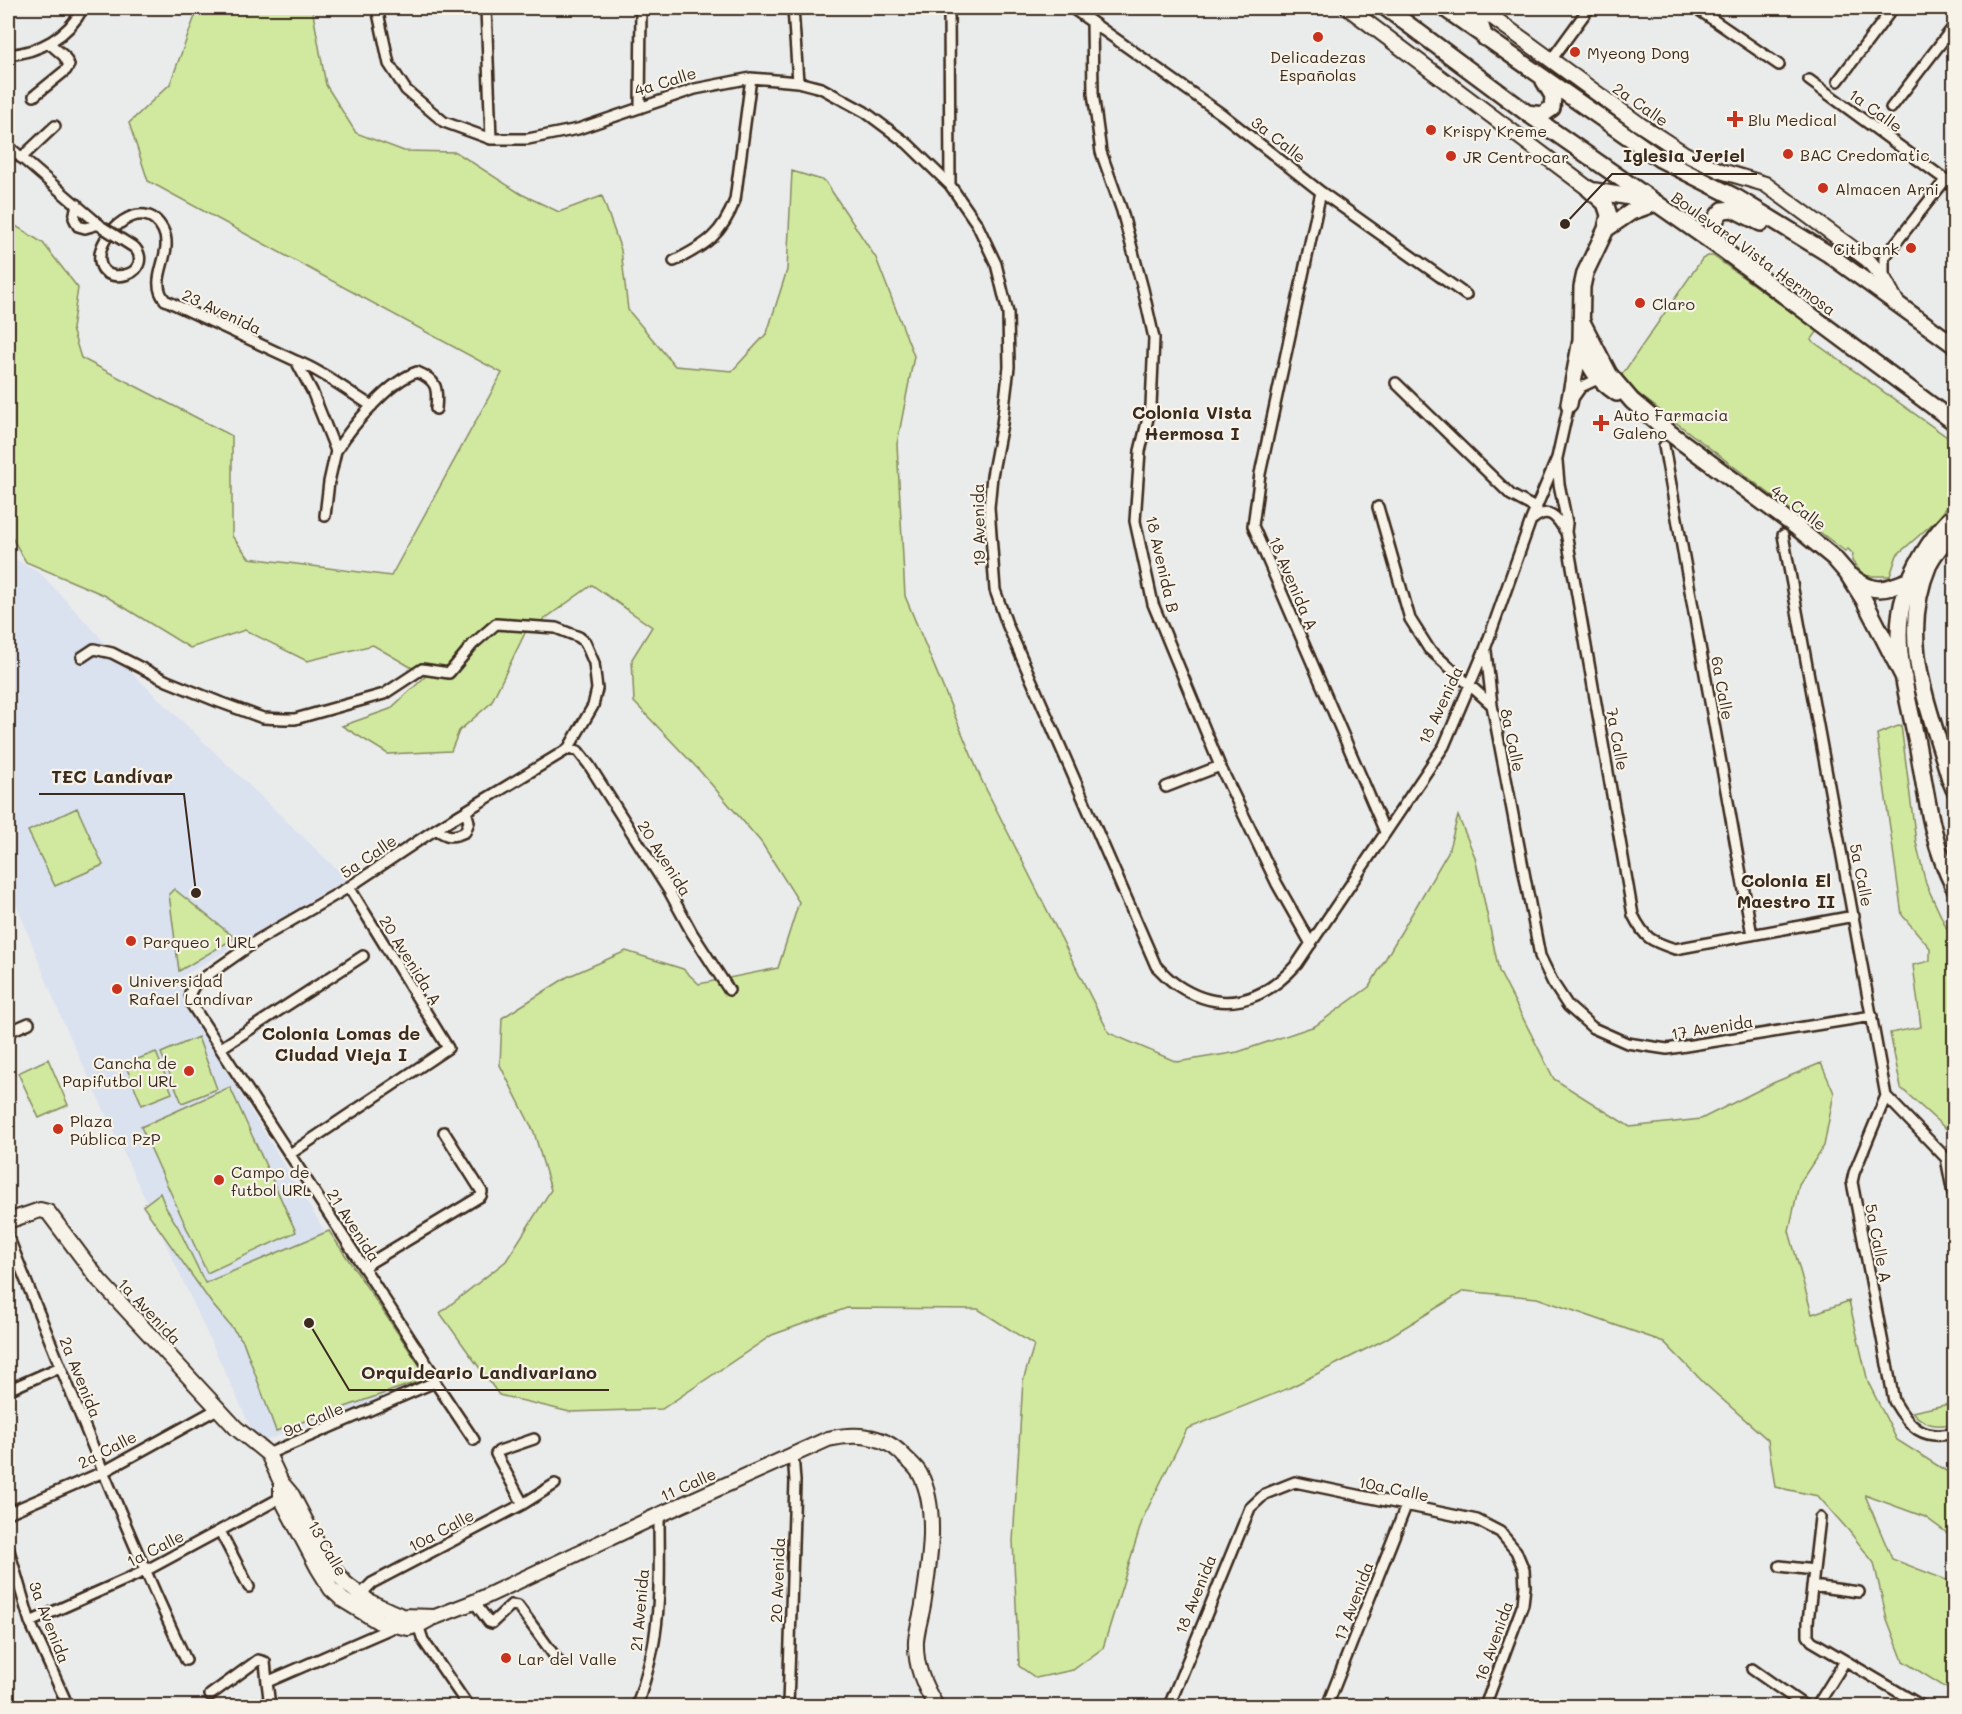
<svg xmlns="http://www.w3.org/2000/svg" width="1962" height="1714" font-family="Mali,sans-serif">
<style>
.built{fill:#dae1ef}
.green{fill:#d0e99f;stroke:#868a5e;stroke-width:1.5}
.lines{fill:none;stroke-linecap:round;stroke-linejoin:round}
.street-casing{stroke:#3b2a1e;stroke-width:14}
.secondary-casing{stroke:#3b2a1e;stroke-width:18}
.primary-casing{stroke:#3b2a1e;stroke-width:20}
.street{stroke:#f7f3e8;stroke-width:9}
.secondary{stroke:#f7f3e8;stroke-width:14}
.primary{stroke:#f7f3e8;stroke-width:15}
.street-bridge-casing{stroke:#3b2a1e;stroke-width:14;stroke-linecap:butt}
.street-bridge{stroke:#f7f3e8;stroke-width:9}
.poi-dot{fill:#c8321e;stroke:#f7f3e8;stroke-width:2}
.labels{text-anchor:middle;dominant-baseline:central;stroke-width:4.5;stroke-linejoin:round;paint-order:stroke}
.poi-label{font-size:16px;fill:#3b2a1e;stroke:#f7f3e8;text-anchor:start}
.street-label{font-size:16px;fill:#3b2a1e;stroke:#f7f3e8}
.neighbourhood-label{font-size:18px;font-weight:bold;fill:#3b2a1e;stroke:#f7f3e8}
.leader{fill:none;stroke:#3b2a1e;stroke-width:2}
.callout-dot{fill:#3b2a1e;stroke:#f7f3e8;stroke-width:2}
.callout-label{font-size:18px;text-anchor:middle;font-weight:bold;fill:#3b2a1e;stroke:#f7f3e8;stroke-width:4.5;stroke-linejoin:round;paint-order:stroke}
</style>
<rect width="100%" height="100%" fill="#eaebeb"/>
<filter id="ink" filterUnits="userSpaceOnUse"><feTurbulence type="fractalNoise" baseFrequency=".0167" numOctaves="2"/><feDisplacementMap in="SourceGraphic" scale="12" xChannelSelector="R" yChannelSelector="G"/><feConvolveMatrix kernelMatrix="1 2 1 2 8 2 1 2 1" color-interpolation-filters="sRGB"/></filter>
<g filter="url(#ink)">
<!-- built -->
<path class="built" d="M8,555L41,574L97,634L115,657L347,879L183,976L184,1002L359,1287L424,1383L258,1443L61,1017L8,883Z"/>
<!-- green -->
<path class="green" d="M198,8H312L326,85L356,133L404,151L456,152L521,194L559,212L602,196L621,250L628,310L675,366L732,371L767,333L787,270L792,171L825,181L876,258L914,356L897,444L905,596L982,781L1109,1033L1177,1062L1238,1052L1315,1026L1369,987L1448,852L1458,816L1475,857L1499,971L1554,1079L1630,1127L1701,1119L1773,1083L1821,1063L1834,1093L1824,1146L1799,1184L1789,1231L1812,1314L1849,1301L1868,1382L1897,1440L1954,1476V1538L1925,1517L1865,1495L1892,1559L1954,1583V1693L1903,1661L1887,1619L1874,1563L1849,1531L1818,1496L1775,1487L1768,1440L1705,1384L1664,1342L1537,1298L1464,1291L1384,1340L1289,1388L1187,1429L1143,1518L1103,1648L1073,1670L1036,1678L1019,1666L1013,1541L1023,1381L1034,1345L978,1309L847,1308L772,1335L662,1409L570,1412L499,1395L440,1313L506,1261L551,1190L534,1132L500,1065L502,1018L567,977L626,951L683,969L699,984L778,968L799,902L761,842L699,770L634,702L632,659L652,627L592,585L525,633L491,703L459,731L451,751L388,754L342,726L390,709L426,676L373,645L307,661L245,630L190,648L104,595L26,562L8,531V221L43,243L78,288L72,329L81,358L232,436V536L249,558L391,576L502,373L148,181L129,123L170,84Z
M1708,256H1713L1818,331L1811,340L1954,442V496L1940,517L1897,555L1890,576H1864L1852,561L1853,554L1848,549L1845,551L1842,549L1619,379L1702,259Z
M1901,725L1916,842L1926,884L1954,944V1128H1945L1901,1088L1890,1033L1921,1027L1913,965L1930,961V948L1902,915L1877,734Z
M77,808L103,865L55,886L28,831Z
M174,889L235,938L179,971L169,894Z
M198,1037L217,1089L182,1103L161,1053Z
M156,1052L172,1093L142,1105L125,1064Z
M48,1059L68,1105L39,1118L18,1073Z
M230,1087L296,1232L207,1273L141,1127Z
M160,1193L166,1208L178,1227L205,1283L329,1231L428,1378L276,1431L243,1341L212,1304L143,1206Z
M1954,1403V1423C1937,1428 1924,1425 1912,1412Z"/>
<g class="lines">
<defs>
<path id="street" d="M377,8L389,64L406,90L444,122L491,139H528L578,129L695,89L751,78L798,82L821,88L865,112L908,144L950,185L977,224L996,264L1008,313L1009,367L1002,424L992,476L989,507L995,590L1007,624L1156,966C1162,972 1169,980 1177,985C1222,1015 1263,1002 1297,964L1444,746L1485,649L1531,520L1557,458L1569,404L1581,387L1598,379
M486,8L491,139
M793,8L798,82
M949,8L950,185
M1072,8L1223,115L1321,192L1466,295
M1696,8L1779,65
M1092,22L1093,93L1101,152L1122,211L1143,289L1154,338L1151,406L1140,451L1135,521L1153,604L1220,766L1277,884L1311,944
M8,55C39,52 68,37 83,8
M1551,60L1589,8
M1809,80L1954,186
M1838,81L1893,8
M34,96L66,70L69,65L64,56L49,43
M640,108L641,8
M1891,108L1954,26
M8,146L102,227
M21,158L55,126
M1321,192L1260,474L1253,526L1385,832
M77,204L74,218L78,226L85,228L99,224
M135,248C143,257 140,270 128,274C116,278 102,276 100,261C96,234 144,192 163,230C175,254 147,279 165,300L296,361L312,391L336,451L329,482L325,516
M674,261C706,245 722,235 735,200L751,78
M1884,279V258L1946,179
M296,361C324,372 347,391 372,406
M1396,383L1511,495L1537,509
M1664,446L1752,935
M336,451C352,426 389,381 417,372C437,380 438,388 436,409
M1557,461L1559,484L1567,523L1566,532L1633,915C1645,939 1651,941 1675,949L1854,916
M1378,507L1410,619L1429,649L1492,705L1540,956L1553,983L1568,1006L1593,1028L1627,1043L1667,1049L1872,1016
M1533,519C1549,506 1557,517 1565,531
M1783,535L1886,1096L1946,1158L1954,1199
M1486,651L1492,705
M82,657L94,649L112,653L167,681L219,702L263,718L284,719H295L384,694L422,669L449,673L473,644L496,624L556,628L579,637L585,642L594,663L597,689L593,706L568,749
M568,749L578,751L589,765L669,891L692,933L729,990
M1166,787L1220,766
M436,829C447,837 452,838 465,832L469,822L466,811
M8,1032L29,1023
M221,1048L363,956
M1886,1096L1854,1173L1852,1182L1894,1401C1909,1427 1923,1441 1954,1433
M290,1154L448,1048L349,887
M8,1236C65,1378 121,1521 186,1660
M363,1267L481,1196L482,1192L444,1132
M8,1390L60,1367
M474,1440L435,1382L434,1375L192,1005L190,993L195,984L258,940L349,887L436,829L568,749
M268,1454L435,1382
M523,1504L496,1454L499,1451L534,1439
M8,1513L103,1472L219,1408
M1820,1518L1808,1622V1636L1812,1641L1922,1706
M220,1531L249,1587
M8,1547L30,1622L68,1706
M1780,1566L1814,1570
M1812,1586L1859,1592
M362,1600L366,1589L372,1583L523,1504L555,1484
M474,1602L489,1622L492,1623L511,1605L518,1606L559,1662
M30,1622L145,1571L286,1495
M417,1622L423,1640L468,1706
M1752,1669L1805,1706
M210,1695L258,1660L265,1662L267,1682
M270,1706L267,1682L396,1626
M637,1706C644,1683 652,1659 655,1635C661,1596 659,1555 659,1515
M788,1706L795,1481L793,1454
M1169,1706L1250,1508L1265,1494L1295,1482L1477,1520L1500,1532L1516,1551L1524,1570L1525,1586L1523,1604L1485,1706
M1327,1706L1406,1506
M1817,1706L1845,1661"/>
<path id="secondary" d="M1348,8L1589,189
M1480,8L1639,124L1685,154L1721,171L1765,184L1867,259L1884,279L1897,303
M8,1221L40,1210L48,1212L99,1280L236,1428L268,1454L281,1482V1498L318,1568L331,1589L343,1600L379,1622L408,1628L419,1625L430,1619
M281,1482L292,1495L327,1562L346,1584L370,1602L390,1611L402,1616L435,1617L474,1602L659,1515L828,1439C853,1433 882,1434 901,1453C907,1460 916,1466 920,1474C939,1509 929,1566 923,1605C921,1617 917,1629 916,1641C915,1666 924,1686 936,1706"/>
<path id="primary" d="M1386,8L1527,113L1722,249L1954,422
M1444,8L1660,159L1737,198L1827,253L1954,345
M1475,8L1485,38
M1527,113L1542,115L1552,108L1553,96L1544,81
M1595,191L1648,200
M1606,229L1631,212L1656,203
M1722,249C1715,235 1709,222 1723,210L1733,209L1761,223
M1581,320L1609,374L1632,401L1670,433L1795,526L1834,558L1847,573L1864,600L1904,678
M1582,343C1587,366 1597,380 1617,393
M1569,404L1581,340L1582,287L1585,273L1606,229L1609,215L1605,203L1589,189
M1949,520C1930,540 1913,567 1905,594C1890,640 1907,692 1916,738C1926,789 1930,840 1954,887
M1954,531C1946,540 1934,552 1929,564C1897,640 1929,705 1950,779L1954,789
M1852,577C1875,595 1885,590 1910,580"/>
</defs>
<!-- street casing -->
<use href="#street" class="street-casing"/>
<!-- secondary casing -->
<use href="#secondary" class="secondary-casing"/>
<!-- primary casing -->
<use href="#primary" class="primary-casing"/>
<!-- street -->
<use href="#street" class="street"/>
<!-- secondary -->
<use href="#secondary" class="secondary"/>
<!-- primary -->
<use href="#primary" class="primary"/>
<defs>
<path id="street-bridge" d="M102,227L135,248"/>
</defs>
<!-- street-bridge casing -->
<use href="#street-bridge" class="street-bridge-casing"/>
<!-- street-bridge -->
<use href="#street-bridge" class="street-bridge"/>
</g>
</g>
<!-- markers -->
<g class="poi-dot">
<circle cx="1318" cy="37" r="6"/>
<circle cx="1575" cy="52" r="6"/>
<path d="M1732 110h6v6h6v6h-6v6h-6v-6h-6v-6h6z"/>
<circle cx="1431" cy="130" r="6"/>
<circle cx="1788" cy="154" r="6"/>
<circle cx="1451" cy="156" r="6"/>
<circle cx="1823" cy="188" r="6"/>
<circle cx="1911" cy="248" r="6"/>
<circle cx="1640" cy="303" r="6"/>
<path d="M1598 414h6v6h6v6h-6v6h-6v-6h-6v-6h6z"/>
<circle cx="131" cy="941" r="6"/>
<circle cx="117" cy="989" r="6"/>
<circle cx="189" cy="1071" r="6"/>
<circle cx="58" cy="1129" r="6"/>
<circle cx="219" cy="1180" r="6"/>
<circle cx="506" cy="1658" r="6"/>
</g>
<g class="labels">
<!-- poi labels -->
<g class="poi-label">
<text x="1587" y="52">Myeong Dong</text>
<text x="1318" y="56" text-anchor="middle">Delicadezas<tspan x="1318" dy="18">Españolas</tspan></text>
<text x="1748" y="119">Blu Medical</text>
<text x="1443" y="130">Krispy Kreme</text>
<text x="1800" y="154">BAC Credomatic</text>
<text x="1463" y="156">JR Centrocar</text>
<text x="1835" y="188">Almacen Arni</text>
<text x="1899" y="248" text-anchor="end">Citibank</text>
<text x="1652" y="303">Claro</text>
<text x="1613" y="414">Auto Farmacia<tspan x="1613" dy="18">Galeno</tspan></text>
<text x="143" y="941">Parqueo 1 URL</text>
<text x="129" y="980">Universidad<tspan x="129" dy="18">Rafael Landívar</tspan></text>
<text x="177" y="1062" text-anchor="end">Cancha de<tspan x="177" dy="18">Papifutbol URL</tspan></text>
<text x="70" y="1120">Plaza<tspan x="70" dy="18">Pública PzP</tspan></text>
<text x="231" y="1171">Campo de<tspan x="231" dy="18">futbol URL</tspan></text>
<text x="518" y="1658">Lar del Valle</text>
</g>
<!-- street labels -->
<g class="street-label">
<text transform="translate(665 81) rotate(-17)">4a Calle</text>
<text transform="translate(1641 104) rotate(35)">2a Calle</text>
<text transform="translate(1876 110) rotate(36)">1a Calle</text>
<text transform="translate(1279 139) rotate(38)">3a Calle</text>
<text transform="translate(1754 253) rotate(36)">Boulevard Vista Hermosa</text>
<text transform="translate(222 311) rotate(25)">23 Avenida</text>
<text transform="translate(1799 507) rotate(37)">4a Calle</text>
<text transform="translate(978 525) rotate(-91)">19 Avenida</text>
<text transform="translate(1163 564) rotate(77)">18 Avenida B</text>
<text transform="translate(1294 583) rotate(67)">18 Avenida A</text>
<text transform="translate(1723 688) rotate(80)">6a Calle</text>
<text transform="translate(1440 705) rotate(-65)">18 Avenida</text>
<text transform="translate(1618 739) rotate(80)">7a Calle</text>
<text transform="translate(1513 740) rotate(78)">8a Calle</text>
<text transform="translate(368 856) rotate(-34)">5a Calle</text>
<text transform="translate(665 858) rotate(58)">20 Avenida</text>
<text transform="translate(1862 875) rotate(79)">5a Calle</text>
<text transform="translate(411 960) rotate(58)">20 Avenida A</text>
<text transform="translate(1712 1027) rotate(-9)">17 Avenida</text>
<text transform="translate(354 1225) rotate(57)">21 Avenida</text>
<text transform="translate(1879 1243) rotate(79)">5a Calle A</text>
<text transform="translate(150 1311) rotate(47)">1a Avenida</text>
<text transform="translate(81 1377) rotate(68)">2a Avenida</text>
<text transform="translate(313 1419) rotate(-23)">9a Calle</text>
<text transform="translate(107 1449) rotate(-27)">2a Calle</text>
<text transform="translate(688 1484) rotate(-24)">11 Calle</text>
<text transform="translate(1394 1488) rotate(12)">10a Calle</text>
<text transform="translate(441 1530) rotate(-28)">10a Calle</text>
<text transform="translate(155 1548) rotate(-27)">1a Calle</text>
<text transform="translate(328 1548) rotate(60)">13 Calle</text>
<text transform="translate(777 1580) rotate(-88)">20 Avenida</text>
<text transform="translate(1195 1594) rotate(-68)">18 Avenida</text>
<text transform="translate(1353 1601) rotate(-69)">17 Avenida</text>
<text transform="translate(639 1610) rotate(-85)">21 Avenida</text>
<text transform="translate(50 1622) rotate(69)">3a Avenida</text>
<text transform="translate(1493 1641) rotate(-70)">16 Avenida</text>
</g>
<!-- neighbourhood labels -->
<g class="neighbourhood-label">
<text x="1192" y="412">Colonia Vista<tspan x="1192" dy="21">Hermosa I</tspan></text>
<text x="1786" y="880">Colonia El<tspan x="1786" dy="21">Maestro II</tspan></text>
<text x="341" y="1033">Colonia Lomas de<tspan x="341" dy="21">Ciudad Vieja I</tspan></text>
</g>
</g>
<!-- callouts -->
<path class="leader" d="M1565 224L1612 174H1757M196 893L184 794H39M309 1323L349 1390H609"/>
<g class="callout-dot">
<circle cx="1565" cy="224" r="6"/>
<circle cx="196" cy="893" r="6"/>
<circle cx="309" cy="1323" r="6"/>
</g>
<g class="callout-label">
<text x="1684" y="162">Iglesia Jeriel</text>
<text x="112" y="783">TEC Landívar</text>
<text x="479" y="1379">Orquideario Landivariano</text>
</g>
<!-- margin -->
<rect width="1962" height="1714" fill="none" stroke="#f7f3e8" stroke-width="30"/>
<rect x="15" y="15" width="1932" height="1684" fill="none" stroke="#3b2a1e" stroke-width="2" filter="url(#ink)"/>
</svg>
